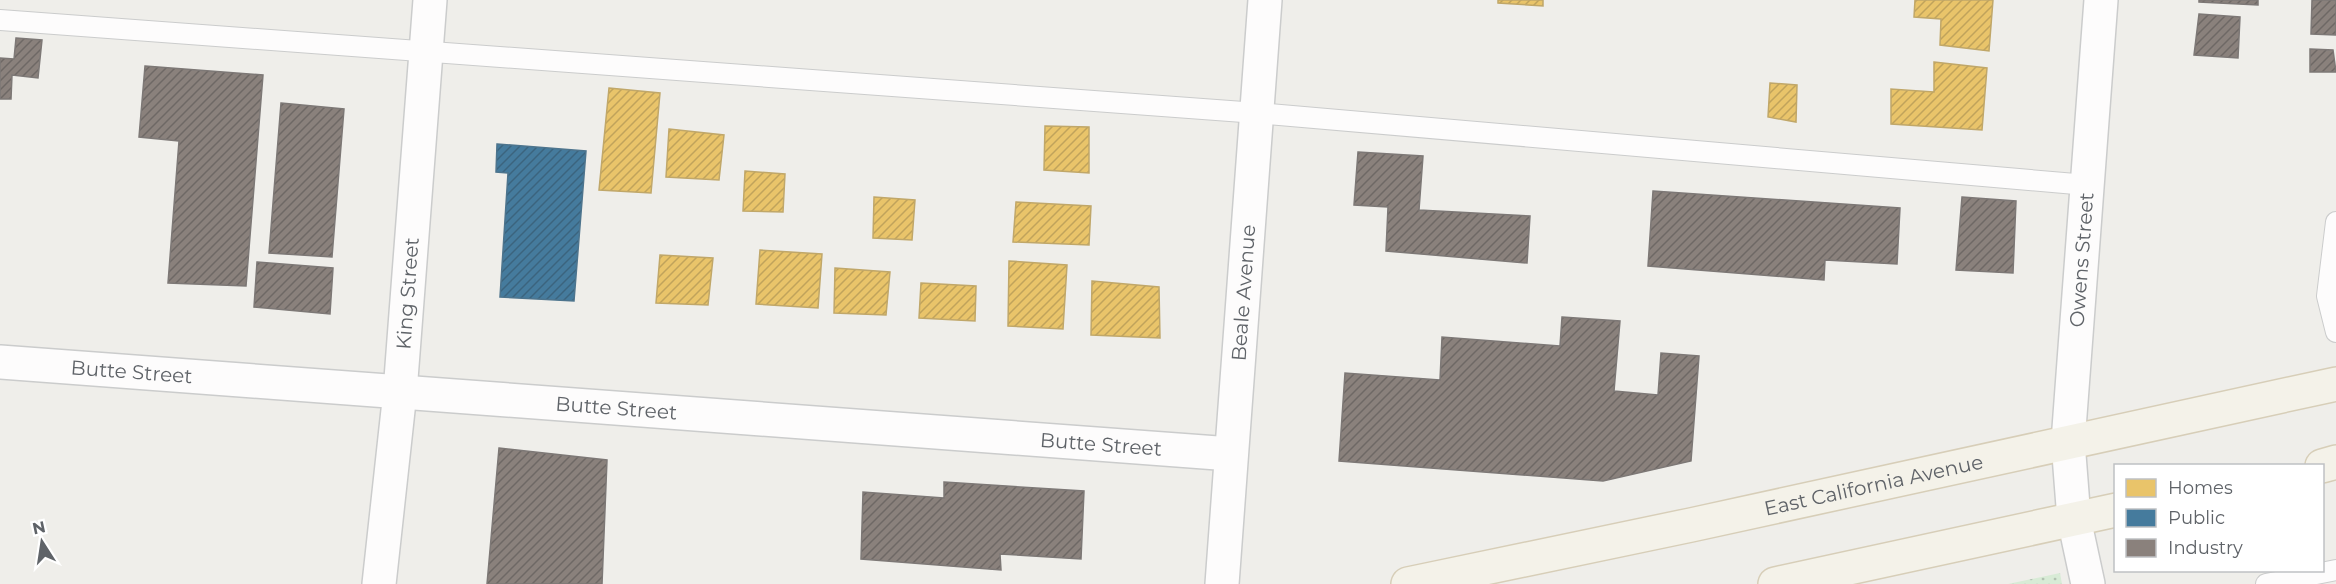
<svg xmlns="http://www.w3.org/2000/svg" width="2336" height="584" font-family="Montserrat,sans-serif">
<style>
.grass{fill:url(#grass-dots)}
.homes{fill:url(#homes-hatch);stroke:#c0a769;stroke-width:1.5}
.public{fill:url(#public-hatch);stroke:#4d748d;stroke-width:1.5}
.industry{fill:url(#industry-hatch);stroke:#7d7876;stroke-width:1.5}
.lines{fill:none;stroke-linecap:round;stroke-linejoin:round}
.service-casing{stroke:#cbcccc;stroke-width:22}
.minor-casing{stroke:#cbcccc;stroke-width:36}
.tertiary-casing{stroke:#cbcccc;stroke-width:36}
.primary-casing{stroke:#d7ceb8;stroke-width:36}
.service{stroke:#fdfcfc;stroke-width:20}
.minor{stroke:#fdfcfc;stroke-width:33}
.tertiary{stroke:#fdfcfc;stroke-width:33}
.primary{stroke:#f4f2e9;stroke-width:33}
.labels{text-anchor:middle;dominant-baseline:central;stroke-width:6;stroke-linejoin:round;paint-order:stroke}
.street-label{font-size:20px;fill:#5f6368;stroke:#fff}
</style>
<defs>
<pattern id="grass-dots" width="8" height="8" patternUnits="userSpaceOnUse" patternTransform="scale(1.5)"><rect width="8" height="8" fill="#d8ebd6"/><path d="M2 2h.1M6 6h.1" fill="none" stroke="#b2c2b1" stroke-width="1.8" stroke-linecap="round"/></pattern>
<pattern id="homes-hatch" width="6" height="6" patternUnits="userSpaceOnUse" patternTransform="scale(1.5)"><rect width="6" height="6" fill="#e9c46a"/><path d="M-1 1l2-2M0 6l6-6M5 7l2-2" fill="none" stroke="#c0a35b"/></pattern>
<pattern id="public-hatch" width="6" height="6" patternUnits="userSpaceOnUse" patternTransform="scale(1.5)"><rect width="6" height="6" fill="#457b9d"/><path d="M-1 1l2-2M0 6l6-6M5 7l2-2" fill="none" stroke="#3b647e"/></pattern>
<pattern id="industry-hatch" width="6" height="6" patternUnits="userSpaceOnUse" patternTransform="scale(1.5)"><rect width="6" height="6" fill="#8a817c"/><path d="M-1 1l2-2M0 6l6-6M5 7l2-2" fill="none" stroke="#6e6865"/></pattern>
</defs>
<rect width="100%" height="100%" fill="#efeeea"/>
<!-- grass -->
<path class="grass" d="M2060,573L2062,584H2008Z"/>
<!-- homes -->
<path class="homes" d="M1498,0H1543V6L1498,3Z
M1915,0H1993L1989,51L1940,45L1941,19L1914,17Z
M1934,62L1987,68L1982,130L1891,124V89L1934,92Z
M1770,83L1797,85L1796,122L1768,117Z
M609,88L660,93L651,193L599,190Z
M1045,126L1089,127V173L1044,170Z
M669,129L724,135L719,180L666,177Z
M745,171L785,174L783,212L743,211Z
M874,197L915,200L912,240L873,238Z
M1016,202L1091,206L1089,245L1013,242Z
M760,250L822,254L818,308L756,304Z
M660,255L713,258L708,305L656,303Z
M1009,261L1067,265L1063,329L1008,326Z
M835,268L890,272L886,315L834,313Z
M1092,281L1159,287L1160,338L1091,335Z
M921,283L976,286L975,321L919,318Z"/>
<!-- public -->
<path class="public" d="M497,144L586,151L574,301L500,297L508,173L496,172Z"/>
<!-- industry -->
<path class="industry" d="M2199,0H2258V5L2199,2Z
M2312,0H2336V35L2311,34Z
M2199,14L2240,17L2238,58L2194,55Z
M16,38L42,40L38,78L12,75L11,99H0V58L14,59Z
M2310,49L2333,50L2336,72H2310Z
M145,66L263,75L246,286L168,283L179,141L139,137Z
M281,103L344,109L332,257L269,253Z
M1358,152L1423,156L1419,210L1530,216L1527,263L1386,251L1388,207L1354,205Z
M1653,191L1900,208L1897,264L1825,260L1824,280L1648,266Z
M1962,197L2016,201L2013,273L1956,270Z
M257,262L333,268L330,314L254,307Z
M1562,317L1620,321L1614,391L1658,395L1661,353L1699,356L1691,461L1603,481L1339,461L1345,373L1440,380L1442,337L1560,346Z
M499,448L607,460L602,584H487Z
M944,482L1084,491L1081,559L1000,554L1001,570L861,559L863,492L944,498Z"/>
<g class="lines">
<defs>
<path id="service" d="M0,20L1257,113L2087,185
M2336,222L2327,296L2336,332
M2266,584L2336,570"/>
<g id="minor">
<path id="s1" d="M0,362L1231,454"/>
<path id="s2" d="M2074,519L2068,442L2101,0"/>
<path id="s3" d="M379,584L400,392L430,0"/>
<path id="s4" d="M1222,584L1265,0"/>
</g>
<path id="tertiary" d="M2074,519L2088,584"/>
<g id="primary">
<path d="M2322,466L2336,462"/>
<path id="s5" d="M1408,584L1691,525L2336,384"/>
<path d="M1775,584L2116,510"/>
</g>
</defs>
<!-- service casing -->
<use href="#service" class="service-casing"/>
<!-- minor casing -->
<use href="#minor" class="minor-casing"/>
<!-- tertiary casing -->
<use href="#tertiary" class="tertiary-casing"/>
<!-- primary casing -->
<use href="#primary" class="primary-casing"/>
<!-- service -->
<use href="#service" class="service"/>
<!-- minor -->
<use href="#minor" class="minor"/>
<!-- tertiary -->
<use href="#tertiary" class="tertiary"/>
<!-- primary -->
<use href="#primary" class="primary"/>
</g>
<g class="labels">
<!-- street labels -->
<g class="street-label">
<text stroke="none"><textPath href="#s2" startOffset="260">Owens Street</textPath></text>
<text stroke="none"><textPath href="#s3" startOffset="292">King Street</textPath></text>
<text stroke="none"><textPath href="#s4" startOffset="292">Beale Avenue</textPath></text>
<text stroke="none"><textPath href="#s1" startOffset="132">Butte Street</textPath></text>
<text stroke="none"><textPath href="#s1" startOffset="618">Butte Street</textPath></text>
<text stroke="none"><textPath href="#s1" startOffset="1104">Butte Street</textPath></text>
<text stroke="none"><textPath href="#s5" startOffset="476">East California Avenue</textPath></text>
</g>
</g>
<!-- legend -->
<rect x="2114" y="464" width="210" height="108" fill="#ffffff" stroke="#bfc1c3" stroke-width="1.5"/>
<rect x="2126" y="479" width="30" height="18" fill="#e9c46a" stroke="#bfc1c3" stroke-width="1.5"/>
<text x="2168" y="494" font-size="18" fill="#5f6368">Homes</text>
<rect x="2126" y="509" width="30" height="18" fill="#457b9d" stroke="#bfc1c3" stroke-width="1.5"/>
<text x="2168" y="524" font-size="18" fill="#5f6368">Public</text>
<rect x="2126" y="539" width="30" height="18" fill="#8a817c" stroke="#bfc1c3" stroke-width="1.5"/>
<text x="2168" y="554" font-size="18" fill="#5f6368">Industry</text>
<!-- north arrow -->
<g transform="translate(42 542) rotate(348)" stroke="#ffffff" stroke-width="4.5" paint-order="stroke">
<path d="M0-4.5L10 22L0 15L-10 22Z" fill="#5f6368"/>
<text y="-9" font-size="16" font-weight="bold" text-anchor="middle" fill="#5f6368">N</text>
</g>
</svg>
